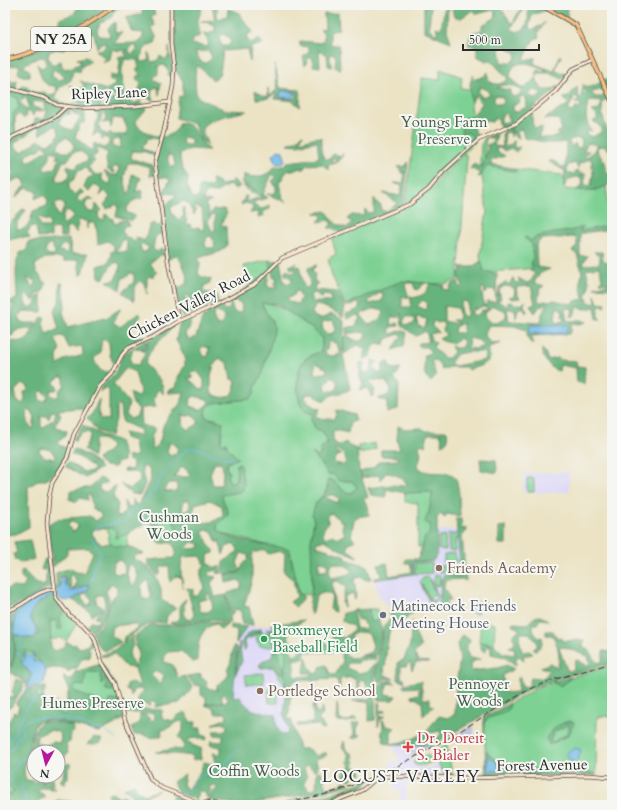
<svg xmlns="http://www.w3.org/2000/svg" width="617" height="810" font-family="Cardo,serif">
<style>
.built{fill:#dbd6f7}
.industrial{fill:#c1c2dd}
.green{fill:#7dd193;stroke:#547e5f;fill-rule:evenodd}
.forest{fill:#66b37d;stroke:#486f54;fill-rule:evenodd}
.water{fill:#70b9e8;stroke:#4e728a}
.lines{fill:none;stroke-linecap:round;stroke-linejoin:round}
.stream{stroke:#70b9e8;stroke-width:1}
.secondary-casing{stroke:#484742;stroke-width:4.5}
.primary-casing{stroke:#484742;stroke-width:5}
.secondary{stroke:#fbe5cf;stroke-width:3}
.primary{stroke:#f5bf86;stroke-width:3.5}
.rail{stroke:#2b2b2b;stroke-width:1;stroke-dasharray:6 3;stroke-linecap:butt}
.education-dot{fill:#8d6e63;stroke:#f6f6f2;stroke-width:1.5}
.worship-dot{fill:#6b7280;stroke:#f6f6f2;stroke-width:1.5}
.leisure-dot{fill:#2e9e5b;stroke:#f6f6f2;stroke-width:1.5}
.health-dot{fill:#e0444e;stroke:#f6f6f2;stroke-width:1.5}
.labels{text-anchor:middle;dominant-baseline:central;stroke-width:4;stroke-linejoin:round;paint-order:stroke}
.shield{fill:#f6f6f2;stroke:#686867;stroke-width:1}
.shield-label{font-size:14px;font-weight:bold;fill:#2b2b2b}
.street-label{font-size:15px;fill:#2b2b2b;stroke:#f6f6f2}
.park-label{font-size:15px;fill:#445d4a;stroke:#f6f6f2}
.education-label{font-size:15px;fill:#785e54;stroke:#f6f6f2;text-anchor:start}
.worship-label{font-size:15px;fill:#5b616d;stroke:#f6f6f2;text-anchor:start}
.leisure-label{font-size:15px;fill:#27864d;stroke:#f6f6f2;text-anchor:start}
.health-label{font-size:15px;fill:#be3a42;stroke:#f6f6f2;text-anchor:start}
.quarter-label{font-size:17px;letter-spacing:1px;fill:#2b2b2b;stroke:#f6f6f2}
</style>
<rect width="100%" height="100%" fill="#f6f6f2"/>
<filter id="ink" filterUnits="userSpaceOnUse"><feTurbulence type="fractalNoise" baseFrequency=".025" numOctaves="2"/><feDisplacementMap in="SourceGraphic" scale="8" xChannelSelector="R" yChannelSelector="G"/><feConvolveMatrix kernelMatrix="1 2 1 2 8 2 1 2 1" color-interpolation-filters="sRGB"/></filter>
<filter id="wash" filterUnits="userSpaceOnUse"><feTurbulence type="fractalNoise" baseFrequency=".012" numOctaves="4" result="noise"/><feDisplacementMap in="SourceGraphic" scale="16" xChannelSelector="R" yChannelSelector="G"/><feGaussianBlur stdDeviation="0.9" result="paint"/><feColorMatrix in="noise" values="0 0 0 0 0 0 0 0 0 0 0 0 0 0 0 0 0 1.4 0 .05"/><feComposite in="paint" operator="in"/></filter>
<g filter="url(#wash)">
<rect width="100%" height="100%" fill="#ebe3c4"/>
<!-- built -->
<path class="built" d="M569,472V492L523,493L524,473Z
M435,530H461L465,579L443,580L442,611L389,607L380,597L374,580L414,574L413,562L433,561Z
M285,623L288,679L286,718L299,749L229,704L239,626L253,627Z
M397,744L411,745L410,756L416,767L430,768L438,764L445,783L418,784V781L409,783L407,785L406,805H399L401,791H397V788H393L395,783H392V776H386V772L390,770V762L399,761L398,755L393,748Z"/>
<!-- industrial -->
<path class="industrial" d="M474,724V742L456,743V735Z
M411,745H433L414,757L412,755L410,756Z"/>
<!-- green -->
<path class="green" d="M440,69L462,77L461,88L470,89L474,143L426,191L405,205L422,78L440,80Z
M5,91L17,98L19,108L13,113L15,133L5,143Z
M486,136L484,165L562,175L564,177V189L593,191L606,185L608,203H612V227L534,240L536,268L482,273L480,255L487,211L480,163L481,145Z
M465,153L467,158L458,279L445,284L403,282L382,290L362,301L346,306L332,276L328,259L336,254L332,239L410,204L433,187Z
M269,260L272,268L256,283L251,285L244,266Z
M9,303L15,304L5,343V309Z
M262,303C280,302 309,325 322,338V347L321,351C314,355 305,356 301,365C296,374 296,403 304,410C306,412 310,413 313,414L319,429L321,430L327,439V443L320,450V456L318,457L313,454C319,462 326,472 335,475L338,480L352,481L357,487L352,493L345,492L340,488L332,480L329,479L326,491L316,503L312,515L314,520L311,542L313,561L311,595L299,594L290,551L227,535L218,531L217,525L229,514L222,500V495L244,485L239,463L237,464L236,480L230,483L227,475L229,474L226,468L227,463L237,458L227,447L226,442L223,444L221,442V429L217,419L207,418L205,414L208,406L214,403L250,399L254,395L255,387L263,373V369L274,328C271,318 265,313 262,303Z
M375,443L376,449L364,453H359L358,446Z
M151,478L198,537L160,544C153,536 155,526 149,518L129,533L127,542L128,547L110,548L107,524L118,521L139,505Z
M527,478H534V492H527Z
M432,492V547H418V503L405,502V493Z
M448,534H455L456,551H449Z
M445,536L446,550H439V537Z
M455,553L457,562L455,565L450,566L444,563V555Z
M432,563V573L415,574V563Z
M439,566L455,567L454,573L439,572Z
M435,574L440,575L439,586L434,585L438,598L434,602H429L420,582L423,578L428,577L434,584ZM429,580L430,579L431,581L437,596L434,601L429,599L422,584L429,598L436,595Z
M52,590C58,602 65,615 78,622L66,641L59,637L57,639L46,640V672L43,665L37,661L22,662L32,674L30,681L25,684L23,680L10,670L15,655L13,611L36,594Z
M369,609H377L379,621L370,622Z
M481,621L495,624L494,644L479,642Z
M269,632L272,634V647L260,646L257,641L256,633Z
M274,640L277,645L279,640L285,645C288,661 284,673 288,689L292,683L290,695H286L284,684L277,673L282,666L277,650L274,651Z
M101,664L115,684L124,719L99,732L50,720L37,722C27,736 31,744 27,759C25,767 22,771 26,780L43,783L40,787L5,805V720L9,722L14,712L17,714L19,706L16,704C28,686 25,690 46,687L43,696L46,707L56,703L66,704L69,688L64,681V675L66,680L74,678L75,672Z
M612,665V716L597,717L596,775H486L484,718L541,686Z
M263,673L264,683L247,685L245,675Z
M268,688H277L278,703H269Z
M426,732L436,743L433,745L391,744L408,741Z
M447,744V753H449L452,776H445L432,752Z
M426,755L435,759C431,764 420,767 415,765L413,762Z
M365,783H368L359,790L335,799L337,795Z"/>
<!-- forest -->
<path class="forest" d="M79,5H96V9L101,5H114L79,25L75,29L61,36L59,19L74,14Z
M119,5H127L116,9L111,18L100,23L97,31L99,36L110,37L108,28L115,22V33L122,32L114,44L134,43L141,41L144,33L132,32L126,18L142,14L143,5H152L155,15L151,17L155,25L152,29L157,38L155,43C146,45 141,51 141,61L143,62L148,61L149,53L151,62L157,61L160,56L166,60L169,55V47L173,68L171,76L167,75L169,73L165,65L158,66V74L153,79L161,83L159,95L158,87L154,88L151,91L154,101L146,97L139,99V89L141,84L136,78L138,75L142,76L136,70L139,68L137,60L127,59L124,61C118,77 126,83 125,98L133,104L140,101L147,108L136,121L137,125C150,138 171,144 180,123C197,123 196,141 209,150L190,149L180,154C180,164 182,169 188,177L187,186L193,198L199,197V188L201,186L206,188L213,186L212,179L221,185L231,183L232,179L240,186L236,189L229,185L215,193L208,192L204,196L203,201H212L205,204L209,212L208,217L213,210L224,209L227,213L221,224L226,227L227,246L219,252L198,258L200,265L198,273L202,277L211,279L210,283L204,286L203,292L216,294L218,302L182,317L176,289L186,284L188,277L181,261L175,255L167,261L164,255H160L150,263L157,273L154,276L147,277V294L144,283L140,281C133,287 134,293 134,301L122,292L134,282V274L129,273L128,276L122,278L120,290L107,281H114L120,269L119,262L112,264L103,279L99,277L98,266L108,263L112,254L110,253L114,249V246L108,241L98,244L97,231L94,223H89L87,229V221L78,220L77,233L70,226L66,228V237H60V230L56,228L51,230V237L38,238L36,227L32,226L27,233L30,238L21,237L5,241V227L8,226L23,209L26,210L17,224V230L24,229L30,222L33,211L47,206L48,200L43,195L35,199L38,192L27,188L15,198L25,185V181L19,178L5,185L14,171L5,167C5,139 11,139 33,126L35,119H45L47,111L44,107L46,103L34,101L32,104L33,107L44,110L34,112L33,116L30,112H26L25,114L27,116L24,119L19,114L15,118V133L13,113L19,108L17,98L5,91V80L8,76L12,83L17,80L16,88L21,91L22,86L24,85L34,93L45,92L48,96L55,95L57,90L55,86C41,86 41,75 37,64L41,68L46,66V58L40,57L25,64L24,66L30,71V76H23L18,73L20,65L9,66L6,71L5,60L49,46ZM90,31L94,34L97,48L101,43H106L104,49L96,50L105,58L102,62L110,59L112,49L119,51L127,50L124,53L127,56L126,57H118L120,61L118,77L110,75V81H114L115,85L106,90L80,81L84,85L82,89L76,90L70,85C75,98 83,93 95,94L96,91L99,93V96L85,102L81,99L75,100L81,104L80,106L71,102L75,107L74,108L60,106L66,105L55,98L59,88L71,80L73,71H78L80,73L81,67L91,61L86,57L77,59L80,60V64L66,69L62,67L61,61H59L55,64H51L48,56L49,52L56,49L64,50L69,44L73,47L76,38L81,45V37L86,39ZM132,45L136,46L137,49L131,55L129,49ZM53,69L65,76V78C59,81 56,80 52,76ZM105,91L111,96H120L122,99L121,104L120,102L112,99L104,105L105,106L100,109L103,94ZM26,96L29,106L26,109L20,102ZM89,108L98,111L95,113L98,116L93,136L98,132L102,137V140L103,137L109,139V144L104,148L94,143L92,151L75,137L80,124L85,122V114L81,112ZM67,111L81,112H73L75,115L81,117L72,130L65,128L59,122L64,115L71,114ZM105,112L107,118L102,123L110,122L111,128L113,118L123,119L127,128V135H112L110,132L109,135L101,132L99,126L102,113ZM39,126L40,135L53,126L57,127L59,133L56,140L47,144L39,140L22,152L17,149L14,143ZM66,137L73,142L74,147L69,152H63L57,148L60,141ZM185,137L191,139V145L188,146L183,144L182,139ZM148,138H154L160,141L156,160L158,178L165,177L170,180L163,193L177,194L165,206V230L162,220L160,227L153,223L149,226L145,241L135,237L137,240L135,242L126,237L122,231L124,226L129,225L126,221L121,220L117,224L113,222V219L105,214L104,221L99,219L98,214L102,210L96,204L95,212H89L85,206L87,201L94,200L89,197L80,203L77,199L80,194L84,193L80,189L74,195L69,190V183L74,179L77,172L85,168L94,176L88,178L84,188L89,192L94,184L102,190L100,196L105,191L110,197L104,205L107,209L117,204L118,207L116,216L131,221L135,216L126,212C129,202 133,200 142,198L143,192L141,190L136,192V190L141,178L132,174L131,189L128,195L124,177L128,163H136L150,167V176L155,175L153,165L132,159L131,156L133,151L146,152L155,156L152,152L142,149ZM121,139L120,148L112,147V140ZM44,145L48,150C39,152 38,161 27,161L26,157C31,151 33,150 39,150ZM96,147L108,153L106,160L108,170L114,173L115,172L112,170L115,166L119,167L118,175H112L104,171L110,179L111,183L109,184L102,180V174L96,175L88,167L95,161L92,158L97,154ZM51,151L58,153L56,159L60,157L56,168L46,171L43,167L49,160ZM80,151L87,156L88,161L79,164L75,169L68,165L67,167L70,173L68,179L62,182L57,181V174L63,161H67L73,152ZM168,154L173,157L175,164L174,167H172L168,162ZM60,201L65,206L60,216H58L55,208V204ZM184,201L188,204L194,215L196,206L202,209L204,229L200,230L199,227L192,228L190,224L187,225L184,207L182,208L184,215L179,220L172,214L171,207ZM66,210L72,213L73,218L63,225L62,218ZM215,215V231H212L208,222L211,216ZM40,217L43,220H49L50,227H41L38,219ZM158,234H161L167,241L168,250L161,249L157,252L153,249L155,238ZM209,236L212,237L215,245L213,248H207L205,245L206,239ZM123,238L127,244L126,252H115L119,248ZM143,244L149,247L146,252H142L140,246ZM187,294L191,302H194V295L197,296L198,303L187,304L185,296Z
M172,5H203L198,20L200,36L194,38L191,44L207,47L209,43L203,33L209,34L215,30V25L201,21L215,20L212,5H217V16L219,19L227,16L228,9L238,12L253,32L248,34L247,39L251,43L259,39L263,44L251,47L250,62L247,49L223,51L220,73L214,80C206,77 204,68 196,66L195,76L196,94L199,98L225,110L247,111C233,115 214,116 203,126V133L208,146L201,140L194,124L176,118L179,96L183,97V81L175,70L174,55L176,50L172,46ZM222,34L229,37L231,41L229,46H222L219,37ZM209,51L212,58L206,63L201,62L195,52Z
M424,5H431L429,28L436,35L437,31L436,27L441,29L445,5H448L447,30L451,42L424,31Z
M454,5H499L512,24L523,5H526L511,28C514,31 516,32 520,31C530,29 528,13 528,5L546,10L532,15L529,27L531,30L540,26L536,30H538L545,22L538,33L539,38L534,39L524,59L531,60L535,57L534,64L554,71L560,55L562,58L559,60L555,71L566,74L571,70L565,83L568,75L562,79L549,73H539L536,77L535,74L537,70L548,71C535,64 510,55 510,78L521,88H525L532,81L537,78V82L543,90H551L559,86C547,103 525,101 534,128H543L538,137L549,138L561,135L557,133L561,130L560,122L557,119H544L569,104L563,98L568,97L577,87L578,95L581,99L582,91L584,94L587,91L582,90L583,84L585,87C591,88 599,85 601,80L612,78V116L611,104L605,99C598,106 605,130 612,136V153L604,146L597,147L598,153L605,162L607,173L612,176V182C603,190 590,191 578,190H576L581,187L583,183L579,177C570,177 567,181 564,187L565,171L548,161H554L565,169L566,142C544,145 544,141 524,138L522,129L517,131L519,138L515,137L510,126L512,134L511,137V133L505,132L504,147L511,145L514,140V148L520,147L516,152L511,148L504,151L502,148H497L496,151L505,156L492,160L490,164L512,168L517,172L488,166L485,168L481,176L478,177L480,173L470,168L474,164L479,167L480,163L482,168L488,148L487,145L492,143L494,141L491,139H494L495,136L490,138L487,137L498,131L494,146L503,147L502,135L505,129L500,127L498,120L495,118L492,122L477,120L473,129L480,137L472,136L467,132L461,137L462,119L472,116L482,104L475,95L471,104L470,84L473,75L472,80L483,77L488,72V80C495,86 501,85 508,79L490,59L488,62L477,56V47L468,45L471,33L482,30V25L495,18L496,14L493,10L477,14L473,10L461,18L454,17L452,8ZM505,46L517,54L515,60L508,63H502L500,48ZM503,85L514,86L522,92L519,95L513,97L510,93V90L497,88ZM480,87L487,90L490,95L482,97L478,92ZM533,90L541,92L540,96L536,99L529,95ZM601,90L606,92L602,97H596L592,94V92ZM496,95L504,98L503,104H497L494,101V97ZM525,95L527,103L525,108L513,113V106L520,102L519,98ZM575,96L579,99L575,103H580L581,108L579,109L577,106L574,111L569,112V107L574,99H571ZM591,100L601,101L600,110L592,111L597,116V120L593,121L602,128L601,132L593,137L587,135L586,131H592C585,124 584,107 591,100ZM505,112L509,120L507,122L501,123V117ZM578,138L582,140L581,148L576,147L575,143L573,146L570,145L569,140ZM588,143L598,145L590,155L586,157L585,155L589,151H583ZM591,158L593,174L591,185L588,186L584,183L586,175L582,172V177L578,170L573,174L567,172L568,165L575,163L578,168L580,161L581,163Z
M541,5H567V19Z
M338,13L339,29L330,32V42L332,45H339L340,70L335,67L336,57L334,54L329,55L332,67L328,66L327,55L319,50L320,67L313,66V58L309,57L305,66L303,57L309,52V47L300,46V41L320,43L324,40V34L320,30L325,28L324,14Z
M275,65L280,88L300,90V107L293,101L275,99V93L269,98L256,99L255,91L266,97L268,95V88L270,96L277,89ZM281,91H295L297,97L292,99L280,98L279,95Z
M303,134L300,142L316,137L322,138C320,143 321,155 325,159H331L332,161L335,162L336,159L330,158L334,153L338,158L337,154L340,156L343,153L342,157L336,163L328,165V170L323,164L306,165L303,170L302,168L287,171L279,183L282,198L286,202L267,194L276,193V187L272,181L276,177L272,174L263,194L268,198L253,202L255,206L262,209L270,205V209L262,212L264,216L258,218L259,212L250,213L253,208L251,205L246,203L241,205L245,196H247L246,202L263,196L250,193L243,185L257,191L241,182L244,179V174C254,180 269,176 275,166L281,167L288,162L319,158L317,141L298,145L288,144L297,140Z
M408,162L403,206L340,233L333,228H328L331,225V222L329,220L318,222L322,217L321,214L315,213L326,211L336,224L347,228L352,222L347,219L352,215L364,216L365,209L368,213L374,212V198L378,204L381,205V211H387L398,203L383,193L400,196L402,186L394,183H403L405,174L404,171L403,174L398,167L406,166Z
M612,225V229L583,233L580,235V256H588L584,261L583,265L599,264L600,258L594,252H602L603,260L608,263L611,252L609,249L612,248V288L594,287L611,283L600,282L602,280L600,267L586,269L589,282V289L586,294L588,302L596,304L595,295L598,303L606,304L605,307L599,306L598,316L601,319H597L595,307L586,309L577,307L574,316L571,317L573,309L565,308L567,321L580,320L587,322L580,324L572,323L571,332L569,334L530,336L534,343H531L527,337V330L514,326L490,325C485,329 483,338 490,342C494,344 497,343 501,343L489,347V354L491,356C487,366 477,366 468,370L466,367H450L442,370L437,361L431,360L436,376L431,382C420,373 426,366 424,355L431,353L427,347H420L418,344L419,343L429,342L426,331L416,336L402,326L401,313L399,317H391L390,325L398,323L399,326L390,327L389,332L392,334L402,330L407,333L404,346L393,350L402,335L399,334L385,340L384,345L378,343L373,347C372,354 371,359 363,359L365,349L358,345L344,354V337L347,335L356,341H362L366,336L365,333L359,332L346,334V328L356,326L360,317L357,315L347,319L346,314L357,310L360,305L357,303L346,306L352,302L402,281L425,283L417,290L415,289L413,283H407L405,285L408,295L413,298C423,295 426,295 430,283L444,286L442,289L449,290L451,284L458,281L460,288L463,285L459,279V272L462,270L460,267H472L481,261L484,271L497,274L496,292L498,296L499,287L506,282L509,285L513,278L515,283L520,282L518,278L527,283L531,281L535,274L530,270L534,265H531L533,258L532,244L524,238L527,237L530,241C539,232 569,234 584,226L579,231ZM573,237L576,238C578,244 577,247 572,251L577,254L582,272L580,282L583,299L584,297L585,300H578L570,304L554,300L538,302L540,288L544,286L534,283L540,273L550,269L537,267L536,244L542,239ZM504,286L512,287L515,290L514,296L508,297L512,298L511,299L520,298L516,291L517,287L531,286L535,304L530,306L535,313L540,306L548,303L542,314L541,323L509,321L507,309H515L516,318L518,309L523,307L526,313L527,311L524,306L525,301L521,305L519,303L516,305L511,302L507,303L509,305L507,306L499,302L498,299H501L499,290ZM481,288H484L485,294L490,289L495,290L496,302L487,301L488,304L484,305ZM381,292L383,295L382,301L370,304L368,301ZM402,296L411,299V307H402ZM423,300L427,303L426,310L417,306ZM462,301L467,302V316L465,317L461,313L460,306ZM444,306L457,308L459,313L458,320H452L458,323L457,324L444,321ZM483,306L487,307L486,310H482L478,315H472V310L475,307L474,310ZM493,306L506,311V316L502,321C492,323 488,323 484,313ZM558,307L563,311L562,317L563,316L564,317L563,321L558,323L555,321L556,311ZM373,309H381L384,312C383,319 375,322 369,325L361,315L363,313ZM406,316L415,319L414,324L407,325L403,323ZM416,317L427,319L425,328L418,326ZM435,321L437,323L441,322L444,325L442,331L447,335L439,339L443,341L453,344L460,338L464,342L461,348H455L451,346L454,352L449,358H444L433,347L436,343L431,340L430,334L439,332L432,327V323ZM463,323V333H454L455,327ZM530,325L569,326L555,334ZM469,338L478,340L485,346L476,349L466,348L468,347ZM468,352H482L486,356L485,360L455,366L450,363L457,354Z
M69,239L72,254H88L83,273L80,276L78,259L64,262L62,258H45L35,265L36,271L46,284L42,293L36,295L34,301L26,294C24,300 24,304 29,308L35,305L37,297L42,296V312L23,311L19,316L21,323H36L32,329H20L13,333V336L10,335L9,340C31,347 31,328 42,317L45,318L43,323L46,334L59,329L54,311L59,303L60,283H62L65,305L63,312L68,327L108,317L121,308L113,322L120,327L139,313L141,316L130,331L134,336L150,337C131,345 123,347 115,367L110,355L109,343L102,338L100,353L95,357L94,360C96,364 100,373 106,372C109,371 110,370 113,370V372L99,385L86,412L79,408L58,410L61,415L55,425L56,427L67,431L66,435L59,440V445L67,448V457L58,470L46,480H39L28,487L29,527L16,534L5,535V343L15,304L9,303L5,309V303L17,299L16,273L17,260L20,253L27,250L28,242ZM64,244L68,247V252L65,253L58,250ZM48,245H52L56,254L49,255L45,251ZM27,278L36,281L33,289ZM61,336L64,337L69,348L82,346L83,354L81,356L64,360L58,366L57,357L60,349L55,339L57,337ZM60,377H64V387L60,389L58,397H54L50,394L51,390H56L58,387L54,383L55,380ZM22,384L28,386V391L24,392L25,400L22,404L17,401L15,391ZM42,391L48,396L45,401H41L39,398V393ZM28,410L32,412L35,417L33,429L30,427C28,422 26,415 28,410ZM53,411L56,412L54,420L49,422L44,428L41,427V416H47L49,419L51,412ZM41,448L51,450L55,456L53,458L44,457L39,451Z
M269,260L280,261L284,282L290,284L293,279L285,275V272L287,270L291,273L296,272V270L290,268V265L297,263L294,267L299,266L304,287L307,288L310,285L308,268L317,265L312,270L315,275L314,278L316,283H318L315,286L314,290L338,292L345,307L343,317C335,311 326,307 316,305L312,312L314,316L320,319L332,314L344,320L343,352L340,353L337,344L330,341L327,347L328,349H325L326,355L332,356L343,354L350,389C342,395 330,392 325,401C317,399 315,391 306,395L305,398L314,407L320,409L316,416L323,419H334L337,415L336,411L338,410L354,415L356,420L350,423L348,433L335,430L333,431V439L336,444L340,445L346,442L349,446L357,449L359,470L368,497L363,500L368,505L369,515L357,517L354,520L351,536L355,540L348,544L347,549L358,557L339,549L325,540L316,543V546L346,556L347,557L343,558L367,566L371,579L367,580L360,577L354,579L356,593L355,600L353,593L345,596L344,607L342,602L346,587L338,581L332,582L335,612L330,609L332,595C327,591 322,593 316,596L313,613L311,615L309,608L312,588L311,542L314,520L312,515L316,503L323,496L338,503L339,499L333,495L324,496L328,488L327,480L329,479C339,481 340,493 352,493L357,487L352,481H339L333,474L328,475C325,467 318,462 312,453L318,457L320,456L321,448L327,443V439L321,430H316L311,419L313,414C310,413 306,412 304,410C296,403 296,374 301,365C305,356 314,355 321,351L322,347V338L314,330L277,304L262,303C264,313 273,318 274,328C275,333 265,362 263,369V373L255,387L254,395L250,399L214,403L208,406L205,414L207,418L223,422L221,442L223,444L226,442L227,447L238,458L227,463L226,468L229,474L227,475L230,483L236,480L237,464L240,463L244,485L243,490L240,492L222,495L223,500L229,514L217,525L218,531C236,543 268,544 289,549L299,594L304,597L296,607L290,602L297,597L293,580L284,572L285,553L280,551L268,554L265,550L252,553V580L244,606L249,607L253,625L242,624L241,611L235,609L231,616L227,595L228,593L240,589L242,583L238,580L226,583L225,575L240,573L243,564L248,560V555L241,553L237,563L240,570L239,572L224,574L223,562L237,553L238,549L234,544L226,547L223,555L219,540L217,543L212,531L206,530L202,533C208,538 206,545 214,550V553L208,555V563L213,567H221L222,573L218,574L217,570L209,572L210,576L216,577L211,583L215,597L226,595L230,623L212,619L178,624L170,623L180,619V604L186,599L184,604L185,619H192L194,614L187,588L193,589V596H197L205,587C201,580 198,571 205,565L201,556L183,557C179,569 182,576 183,588L181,577L176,576L170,582L169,566H161L160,574L158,576L148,565L147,560L174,558L176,550C172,541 169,542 160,544L154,537H159L169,541L181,537L172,518L160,520L158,526H152L151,522C137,525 127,537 115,538L116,531L112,528L94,529L91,532C97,541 99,546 111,543L115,546L130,547L144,554L136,555L134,558C137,562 141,562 145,565C156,574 163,586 161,600L176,608L167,616L166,623C146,620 138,631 123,642L124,637L137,629V625L131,624L113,626L111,630V635L121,642L105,651C97,649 96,639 92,632L101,626L111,600L117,593V587L111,583L106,592L109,599L107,609L99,625L91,631L87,627L92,621L97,623L99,620L95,617C102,607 108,611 103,595H97L96,603L103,608L91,616V612C84,609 81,604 72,600L88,590L89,584L73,590C77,583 78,581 72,575L69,576L72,590L66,584L65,577L62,576L59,579L60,588L56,590V573L70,568L76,572L84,573L93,553L88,548L67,549V554L53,567L48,524L58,519L90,516L96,521L101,517V514L93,509L90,495H87L88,500L80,498L77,502L69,499L71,491L90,487L100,478L108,482L99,486L100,491L109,492L114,486L116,487L113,496L118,505L116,515L119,517L125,512L124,501L129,509L133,505L132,498L136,505L139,504L151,478L149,469L143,466L142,471L145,484L140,495L131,494L120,484L129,489L140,482L139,473L124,471L125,469L132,470L133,462L128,460L127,457L136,456L134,441L125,438L124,433L139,436L141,430L123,422L121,417L120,405H116V419L111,436L97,431L87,418L92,414L99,399L98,412L101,419L109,420V389H102L100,392L101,387L115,373L123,355L129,350L146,341V348L133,349L130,358L131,364L138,365L146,353L140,349H147V341L174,325C164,339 149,347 145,364C153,374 165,380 163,394L159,389C154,395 153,399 156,407L143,408L140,411L141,425L156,429C150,436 150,441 153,449C163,444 160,432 164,424C169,413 183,406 184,392L168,393V391L176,387L178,378L185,365V357L176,340L180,321L191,317L189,329L186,331L185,336L190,340L196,337L203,317L207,315L208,311L220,305L222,306V309L227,310L230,307V301L234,312L238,313L242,310L241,303L235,301L234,297L266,274H269L267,284L269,288H277L275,283L277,279L273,276ZM296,291H298L301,298L298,304L290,302L287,299L294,295ZM313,293H316L321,299L324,295L330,296L331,302H313L310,296ZM215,312H218L224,316L222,326L219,324V326H217L213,316ZM333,320L336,328L333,333L327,334L323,330L322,322ZM203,346L209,348L208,357L204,356L200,350ZM219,358L228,363L231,379L236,381L234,392C226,400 220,398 211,393V376L214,365ZM316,363L327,369L326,373L316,374L314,371ZM126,368L135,372L141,395L137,397L130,393L133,404L139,409L137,416L131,419L126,415L129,403L113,384ZM193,371L198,372L204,380V391L187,378H193L190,373ZM331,376L337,381L338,388L333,391H327L325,386ZM194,396L207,399L209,403L200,410L190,406L191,398ZM181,415L186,416L193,415L198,420V424L188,430L183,424V421ZM170,442L178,447L176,454L171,455L167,451ZM335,449C341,451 346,455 346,462L343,465L337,463L339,466L335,464L334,459L337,456L341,455L340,454L335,451ZM215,462L222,463L223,475L221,485H213L210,474ZM182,466L190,474L188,477H174ZM169,483H177V491L165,492L166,486ZM184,500H189L190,507L186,511L182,510ZM210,500L222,506L223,515C213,524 206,523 194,522L192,519L195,504ZM331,513L343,523L342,529L345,534L338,538L333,535L325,538C321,531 324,528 328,523V515ZM70,521L75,522L78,526L77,529L73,532L68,526ZM192,542L200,544L199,548L191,549L186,548ZM119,560L124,564L125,573L117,574L113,572L114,562ZM319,561L328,564L326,571H319ZM332,563C341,564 348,564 352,572L346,575L332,578L329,572ZM129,564C136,567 137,574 137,581L133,586C128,582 125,570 129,564ZM148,580L151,597L148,600L142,598L141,586ZM85,593L92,599L90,605H87L81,596ZM209,593L213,607L208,612H202L200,610L198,601L207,599V594Z
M542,349L545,352L548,360L557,358C563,362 570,360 576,361L577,366L585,367L584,384L577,382L576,368L560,365L559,371C552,370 540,357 542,349Z
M372,360L378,362L374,366L377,373L382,372L383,363L388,361L390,368L401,369L394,378L399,383L398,409L387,413V401L378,399L388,395L391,389L385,381L369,380L370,384L375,390L372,397L367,388L360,390L363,384L360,378V363L364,362L363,372L367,373L372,368Z
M83,425L101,435L119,441L124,456L123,461L117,463L115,467C106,466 101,467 97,459L107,452L111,447C108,441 101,437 95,440L93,457L84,450L91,434L87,432L81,433L74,442V437Z
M398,426L404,429L421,428L426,431H447L448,440L442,445L441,434H428L425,446L422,444L419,447L421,454L418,466C427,480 453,464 457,482C460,493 459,505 460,516L446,514L445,518L440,514L437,518V554L433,561L413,562L414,574L374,580V578L381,577L378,565L387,563L389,576L412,572L410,563H405L406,559H418L425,537L429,534L430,524L426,523L425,521L429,511L433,492L405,493L386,489V497L371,495L368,488L391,485L404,486L407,484C400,475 395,475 386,472L381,480L378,475L363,478L360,472L373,468L377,463L382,461L398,460V457L381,456V450H400L397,440Z
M74,449L91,458L101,468L85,478L65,466L68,462L84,472L94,471V468L79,457L71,454Z
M480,459L496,460L497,473L481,470Z
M456,519H461L462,529L466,528L467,531L462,535L466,581L462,579L445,580L444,588L451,600H447L446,603L449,607L444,610H439L441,579L444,575H461Z
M506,526V544H499V527Z
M30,540L34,559L19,563L18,560H15L13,554L17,553L14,542Z
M45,559H50L52,587C35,590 23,606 5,609V590L12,587L23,588L26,582L21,578V572L24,570C27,577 36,585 44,586L46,582V569H43V571L41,569Z
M53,592L64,611L60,617L62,629H58L57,622L53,620L50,621L51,649L56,651L63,647L67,642L72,645L76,644L80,648L88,645L91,639L95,643L88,648L90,651L89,658L85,657L80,661L78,667L67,672V669L53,668L45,670L39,660L34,657V654L25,650L21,663C26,670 37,676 25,684L23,680L10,672L15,655L14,634L20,637L35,639L39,632L30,616C34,604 41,599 54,596Z
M369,609L370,622L379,621L382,630L377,655L360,656L371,652L373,646L370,636L367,633L359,632L351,635C350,641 355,647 353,652L349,650L346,651L345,653L350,658L376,656L375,660H360L358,663H347V668L358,673H365L375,663V691L370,692L364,680L361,679L359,683L362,697H357L358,691L356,679H353V677L340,679L339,696L338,682L336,679L295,681L287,689C281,676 288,659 285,645L279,640L277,645L271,632L266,629L281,627V625H271L304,620L292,628L288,635L290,642H295L296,644L290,649L293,655L297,654L300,650L306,649L303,659H294V676L296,677L311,676L310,673H304L306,657L309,666L314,674L320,671V667L326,665L330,674L333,675L336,674L343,661L341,652H310L307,651L308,648C316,646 321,644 324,637L326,644H332L335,640L331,637L334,634L344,638L354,630L353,626L342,621L343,613L353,611L356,628L359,629H364L366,627L361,619L358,621L354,610Z
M391,610L415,611L397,626L392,627L389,632L385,662L386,666L384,668L385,675L394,679L387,678L378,683L376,670L384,625L390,620L391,615L389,614Z
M5,612L11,615C12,629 20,664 5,671Z
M540,616L548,620L540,619L537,624H534C531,629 535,635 539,638L542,637C543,644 541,647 535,651L533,649L537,647V642L529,633H521L519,638L522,652L530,651L533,654L523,656L524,661L521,657L518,656L516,659V665L504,657L491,654V646L486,647V652L482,650L479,642L494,644L503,653L514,655L515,649L509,647L514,645L515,641L512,636L520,629L512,625V623L527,624L535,617Z
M208,621L228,624L221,630L215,624C198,629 198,646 197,661L192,662L181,651L168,652L165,655L164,662L173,665L178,678L185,676L193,688L179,703L155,707L156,702L153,701L150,703V706L138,702V697L143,691L140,689L133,690L131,697L130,691L126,689L127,684L130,682L140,686L135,668L126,667L113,653L109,656H100L114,650L134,636L132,642L133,645L129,653L132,663L135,667L139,653L135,646L136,635L151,625H182ZM156,671L162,674L164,677L160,684L151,675Z
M413,621L414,630L421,647L417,650L414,654L419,661L429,662H416L412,670L410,662L406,666H401V678L404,679L405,682L398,680V662L404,660C405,654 409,649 410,644C411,637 410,628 413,621Z
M230,625L247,627L236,643L237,630L230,628Z
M261,629L262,631L256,633L253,637L245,639L246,648L244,651L241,644C243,636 253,629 261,629Z
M546,631H553L558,639L561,638L562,641L584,640L583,647L590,651C593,657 593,661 600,663L603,659V651L612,652V663L552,680L527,690L436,743L426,738H420V742H423L425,745L391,744L408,741L426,732L430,736L437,738L441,734L440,731L431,733L427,730L439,716L447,718L455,714L456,685L460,658L457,644L463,635L471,641L466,646L469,658L480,659L470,663L472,671L497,668L507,665L514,669L503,675L505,693L518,692V678L520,677L522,687L529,686L531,678L540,679L546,676L549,670L541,667L550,663L557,668C561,657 558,644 552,635H546ZM564,647L588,656L590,665L583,664L578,660L575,661L574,668L571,671L567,670L559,648Z
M239,642L242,661L236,674Z
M234,645L237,648L233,696L235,698L240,697C252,715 259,710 276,715C275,722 277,732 284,735L289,732L284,714L286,695H291L288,719H291L299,749C314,748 307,751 317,756L325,752L327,755L316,759L318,769L315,771L308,765L304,768L307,777L304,783L309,790L316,789L317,772L321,771L326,786L329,788L343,784V781L350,784L321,792L243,805L208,800L212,793L217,789L216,786L214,785L209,787L211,791L207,798L205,792L199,791L196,799L178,793L173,782L185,774L183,784L187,790L200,772L204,762L215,765V757L212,753L221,754V747L210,745L211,741L222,742L224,736L214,735L213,731H226L227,725L222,723L213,724L227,718L226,713H215V709L205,705L228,701V698L224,694L221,695L223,702L206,704V697L201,695V686L194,685L187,676L201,674V678L207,681V688L217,690V686C222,680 232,678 227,668L230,665Z
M277,650L279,651L278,653L284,669L283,674L279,672L277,673L273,667L261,668L259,665L264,660L271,658L273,652Z
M102,664L108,673L101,685V673L91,672L86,674L84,686L78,685L72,688L77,693L98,701L100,710L102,711L104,704L106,705L107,710L110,700H115V701L118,700L120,707L117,706L113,710L115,711L121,709L124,719H118L119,722L99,732L53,720H46L37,722C27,736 31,744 27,759C25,767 22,771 26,780L43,783L55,789L40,788L38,792L43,794L45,798L40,799L38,803L41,805H5L6,793L12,795L11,792L15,791L10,788H6L5,792V720L9,722L14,712L17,714L19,706L16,704L27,689L46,687L44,692L38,691L36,695L39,700L43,696L46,707L56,703L66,704V707L60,709V714L65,715L66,710H73L75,706L79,707L68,702L69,688L64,681V675L66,680L74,678L75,672Z
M109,675L115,685L113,686V691L106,690V677Z
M570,677L568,681L560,686L552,682Z
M17,679L23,683V688L11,707L5,708V697L15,698L12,692Z
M390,680L395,683L387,684L385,694L396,696L393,700H378L379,686L383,682Z
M421,681L423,699H430V705L434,706L423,716L422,702L411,696L419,694V687L404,688V684Z
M372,695H375V720L369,721V702L352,701L368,699Z
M378,702L381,704L380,710L386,711L379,714L380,717L385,716L380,719L378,727Z
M510,703C509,718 493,713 485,721L484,742V718Z
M132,704L145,709L163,710L161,715L164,719L174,721L177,716L185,712L188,716L190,722H196L195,728H201V734L207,737L206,740L194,737L188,740L192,745L202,749L200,752L201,759L192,760L194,756L156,752L173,749L183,750L184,744L178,737L183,731V721C174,721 170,730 161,730L162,735C155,739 149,738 142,734L134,735L131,728C139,725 140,722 140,714L146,715L152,721L155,718L154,713H125V705Z
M315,704V710L318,713L321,711L322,707L323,715L319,718V722H321L325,729L323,730L318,725L297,726L298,724L313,723V705Z
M337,704L340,720L349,721L354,717L357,719L347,722L336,721Z
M382,719L387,726L395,728L391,732V743L388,744L384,742L381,731L383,730Z
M570,721L574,722L569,735L549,745L546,738C552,729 560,723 570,721ZM569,724L568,731L565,736L559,737L554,742L550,741L554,732Z
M41,722H52L72,726L74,732L71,733L70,742L66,744L68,753L65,756L63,765H58L62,755L57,750L39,747V752H34V757H30L32,734L37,736L36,742L44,746L53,742L60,743L61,737L58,732L50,730L39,735L33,732Z
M360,722L357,729V734L361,735L355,739L351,737L355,736L352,724Z
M94,737L101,739L102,742L96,744H87Z
M344,741L346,750L353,754L355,767L361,770L362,774L353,773L351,780L345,778L343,773L351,767L348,762L349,755L342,747Z
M486,751L502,765L513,770L537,769L588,772L596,775H486Z
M70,763L72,765L68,768V778L64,780L66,784H63L60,780L63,778L64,765Z
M34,776H52L53,785L35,779Z
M373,778L361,787L337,795L333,801L330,797L322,802L320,800L316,805H306L300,800H292L328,795Z
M134,784L137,790L144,795L159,790L129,805L126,801H119V805L111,802L108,794L112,793L118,797L124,795L129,799L135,797L124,788Z
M173,795L182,798L177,805H167L171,801Z
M57,800L71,801L72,805H52Z"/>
<!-- water -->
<path class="water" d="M282,91L294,92L295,96L291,98L281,97L280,94Z
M278,150L283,151C285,157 287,161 281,164H277L273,155Z
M530,325H569L566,333L530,334Z
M62,576L64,577L65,584L71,591L78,590L88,584L89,589C79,596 59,611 56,590L60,588Z
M52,591L54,596C41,599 32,605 30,618L37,631L35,638L22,637L15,634L14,617C24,604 34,594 52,591Z
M485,601V605L479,608L477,614L469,612L470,604Z
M25,652L30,657L34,654L33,662L37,661L43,665L46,672L44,683L40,686L26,687L32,674L21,663L25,660Z
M575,748L580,749L581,752L577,761H570L566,753Z
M488,756L497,763L499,768L498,771H488Z"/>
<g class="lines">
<!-- stream -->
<path class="stream" d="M527,35L530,29
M94,529L100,526L124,522L129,513L140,505L154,491L165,470L186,450L192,448L201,449L212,455L233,459
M89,584L92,581L94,567L101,554L92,538
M22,635L20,646L16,653L20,655L24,661
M34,700L37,697
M106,731L117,739
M5,746C9,738 19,734 17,723L22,718L29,703L34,702L28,698V689
M5,755L7,752L14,747L16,739L23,735L21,725C39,709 53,725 63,716L67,721C79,717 89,730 97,730C99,730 101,729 103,729
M224,765L231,756L239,749
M5,772L8,773L17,766L20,760L23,758
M5,785L6,782L13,781
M191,788C193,785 194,780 198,777C203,774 209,774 213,768L221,766
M182,794L190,788
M12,805H16
M18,805L27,800L21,789L22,784
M172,805L181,797"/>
</g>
</g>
<g filter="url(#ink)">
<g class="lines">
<defs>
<path id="secondary" d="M171,5V45L174,68L173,86L164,131L155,162L168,261L179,321
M5,87L45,98L57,105L81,108L136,106L170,102
M5,147L12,137L55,117L67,106
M5,611C24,608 33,591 54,589
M205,805L162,788L151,780L125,720L115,683L102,662L94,637L83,625L70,616L56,598L47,524L49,497L52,483L67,458L74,434L100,386L112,374L122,355L128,348L153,337L179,321L212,307L254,285L282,258L410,204L429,189L443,172L478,140L517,123L556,91L573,69L592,60
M281,805H286
M330,805C340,797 351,796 362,790C370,785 373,778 383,776L469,778L588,775L612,777"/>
<path id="primary" d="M541,5L576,25L612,101
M5,60C45,51 83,29 116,5"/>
</defs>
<!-- secondary casing -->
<use href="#secondary" class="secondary-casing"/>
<!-- primary casing -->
<use href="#primary" class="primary-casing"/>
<!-- secondary -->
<use href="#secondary" class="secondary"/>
<!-- primary -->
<use href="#primary" class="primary"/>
<!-- rail -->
<path class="rail" d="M186,805L206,801L238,805
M242,805C268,804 305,800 330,793C403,772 466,725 532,688L552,680L612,663"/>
</g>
</g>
<!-- markers -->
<g class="education-dot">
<circle cx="439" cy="568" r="4"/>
<circle cx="260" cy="691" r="4"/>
</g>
<circle class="worship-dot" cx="383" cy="615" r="4"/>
<circle class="leisure-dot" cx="264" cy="639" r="4"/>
<path class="health-dot" d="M406 741h4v4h4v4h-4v4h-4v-4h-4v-4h4z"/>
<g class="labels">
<!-- shield labels -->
<rect class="shield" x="31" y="27" width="60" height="24" rx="3"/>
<g class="shield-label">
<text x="61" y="39">NY 25A</text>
</g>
<!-- street labels -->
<g class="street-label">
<text transform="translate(109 93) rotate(-2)">Ripley Lane</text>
<text transform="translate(189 305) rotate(-27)">Chicken Valley Road</text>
<text transform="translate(542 765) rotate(-1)">Forest Avenue</text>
</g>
<!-- park labels -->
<g class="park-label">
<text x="444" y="122">Youngs Farm<tspan x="444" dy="17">Preserve</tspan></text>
<text x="169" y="517">Cushman<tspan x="169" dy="17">Woods</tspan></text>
<text x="479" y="684">Pennoyer<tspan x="479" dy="17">Woods</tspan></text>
<text x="93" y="703">Humes Preserve</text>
<text x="254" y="771">Coffin Woods</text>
</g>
<!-- education labels -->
<g class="education-label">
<text x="447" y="568">Friends Academy</text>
<text x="268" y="691">Portledge School</text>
</g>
<!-- worship labels -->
<g class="worship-label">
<text x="391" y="606">Matinecock Friends<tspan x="391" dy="17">Meeting House</tspan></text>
</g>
<!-- leisure labels -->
<g class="leisure-label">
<text x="272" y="630">Broxmeyer<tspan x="272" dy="17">Baseball Field</tspan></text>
</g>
<!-- health labels -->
<g class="health-label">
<text x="417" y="738">Dr. Doreit<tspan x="417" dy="17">S. Bialer</tspan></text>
</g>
<!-- quarter labels -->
<g class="quarter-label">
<text x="401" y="776">LOCUST VALLEY</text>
</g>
</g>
<!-- margin -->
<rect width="617" height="810" fill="none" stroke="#f6f6f2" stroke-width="20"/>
<!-- north arrow -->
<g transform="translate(46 764) rotate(187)"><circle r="19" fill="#f6f6f2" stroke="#a5a5a2"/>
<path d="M0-3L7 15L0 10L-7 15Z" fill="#b5179e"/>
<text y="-6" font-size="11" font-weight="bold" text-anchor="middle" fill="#2b2b2b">N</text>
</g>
<!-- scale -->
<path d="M463 44v6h76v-6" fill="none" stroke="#2b2b2b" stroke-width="2"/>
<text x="469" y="44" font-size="12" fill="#2b2b2b" stroke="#f6f6f2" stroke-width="3" paint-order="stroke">500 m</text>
</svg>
